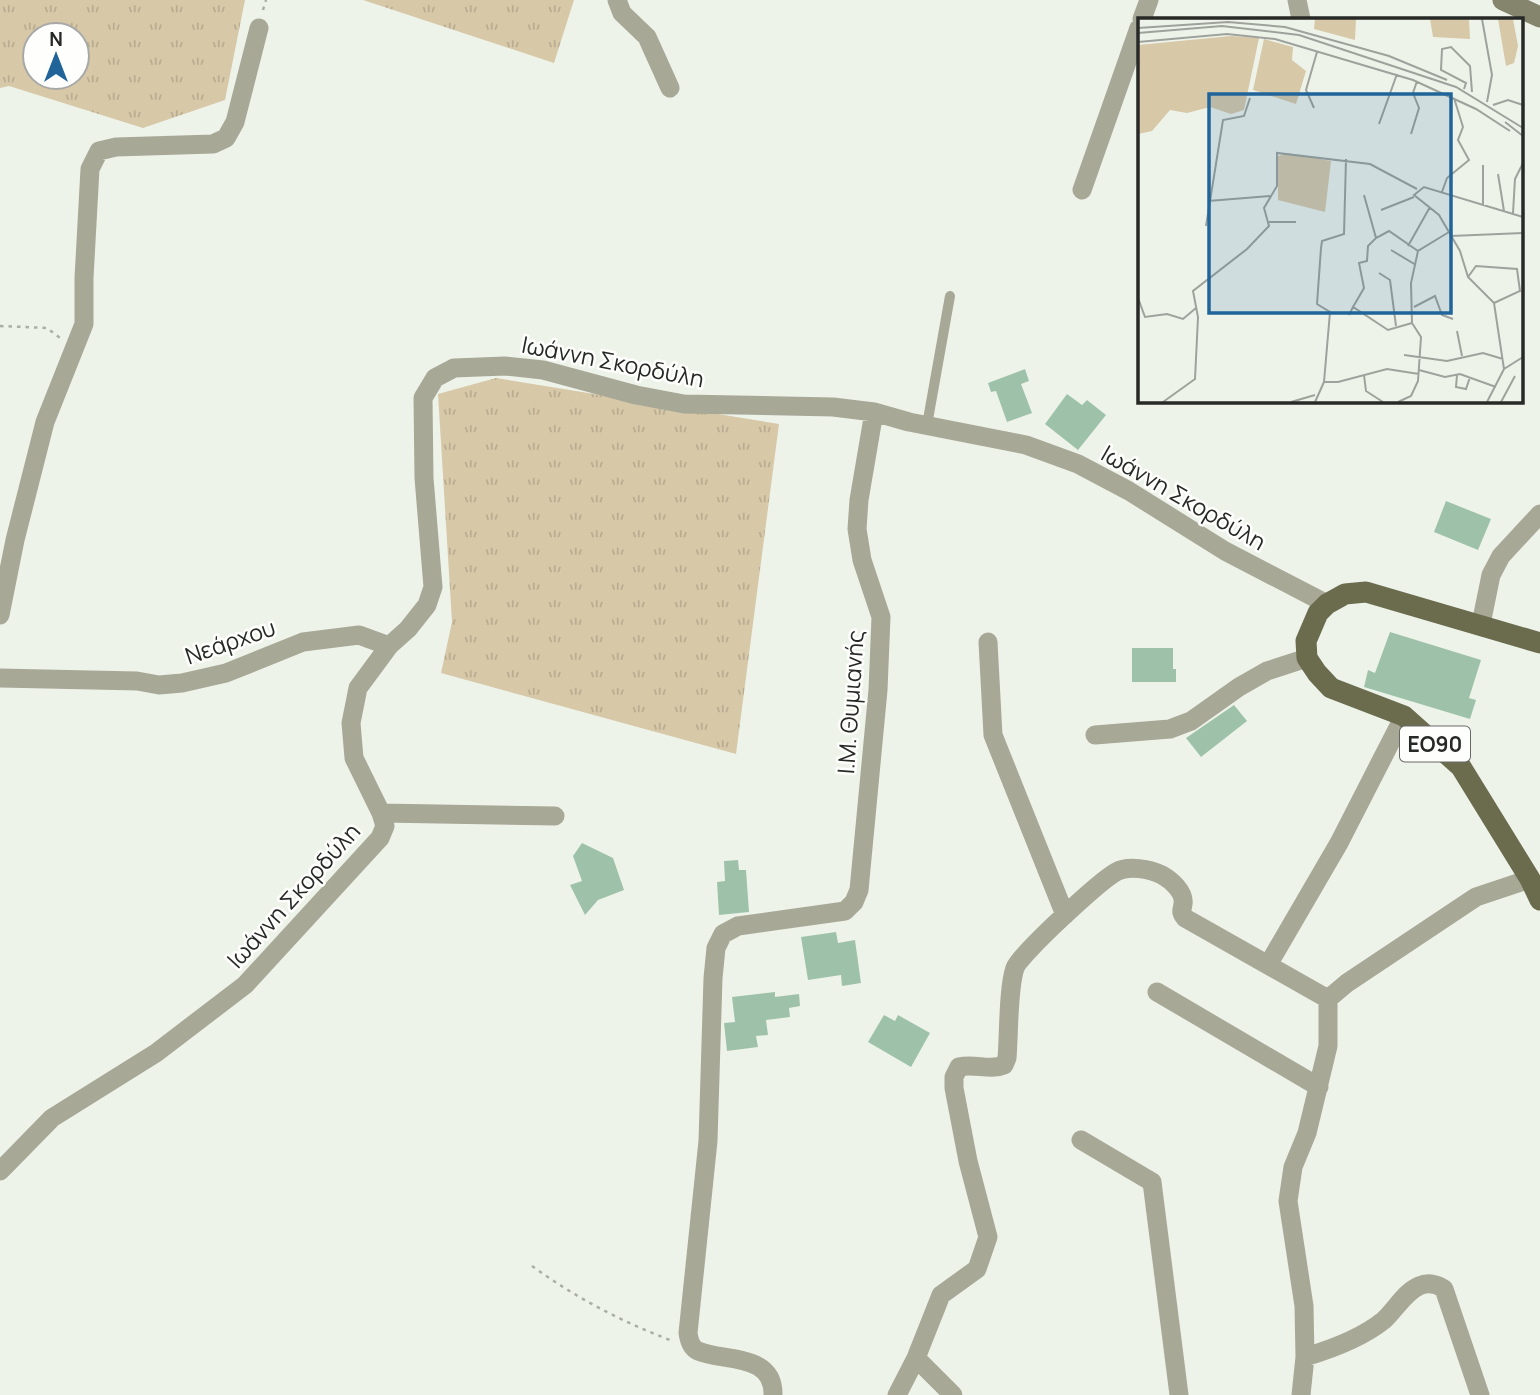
<svg xmlns="http://www.w3.org/2000/svg" width="1540" height="1395" font-family="Manrope,sans-serif">
<style>
.grass{fill:url(#grass-tufts);fill-rule:evenodd}
.building{fill:#9ec2a9}
.lines{fill:none;stroke-linecap:round;stroke-linejoin:round}
.path{stroke:#aaaea7;stroke-width:2.5;stroke-dasharray:3.5 5;stroke-linecap:butt}
.lane{stroke:#a8a897;stroke-width:10}
.street{stroke:#a8a897;stroke-width:19}
.secondary{stroke:#84856c;stroke-width:21}
.primary{stroke:#6b6c4e;stroke-width:21}
.labels{text-anchor:middle;dominant-baseline:central;stroke-width:5;stroke-linejoin:round;paint-order:stroke}
.shield{fill:#fefffd;stroke:#686966;stroke-width:2}
.shield-label{font-size:21px;font-weight:bold;fill:#272926}
.street-label{font-size:23px;fill:#272926;stroke:#fefffd}
.inset-road{fill:none;stroke:#9ea29c;stroke-width:2}
.view{fill:#216499;fill-opacity:0.15;stroke:#216499;stroke-width:3.5}
.inset-edge{fill:none;stroke:#272926;stroke-width:3.5}
</style>
<defs>
<pattern id="grass-tufts" width="24" height="20" patternUnits="userSpaceOnUse" patternTransform="scale(1.75)"><rect width="24" height="20" fill="#d7c8a8"/><path d="M3 7l-1-3M5 7V3M7 7l1-3M15 17l-1-3M17 17v-4M19 17l1-3" fill="none" stroke="#b9ac90"/></pattern>
</defs>
<rect width="100%" height="100%" fill="#eef3ea"/>
<!-- grass -->
<path class="grass" d="M0,0H245L225,100L143,128L9,86L0,88ZM77,35V77H35V35Z
M363,0H574L554,63Z
M496,378L779,424L736,754L441,673L452,622L438,394Z"/>
<!-- building -->
<path class="building" d="M1025,369L1029,381L1021,384L1032,413L1007,422L996,391L991,392L988,383Z
M1067,394L1082,405L1087,400L1106,415L1078,450L1045,424Z
M1446,501L1491,519L1478,550L1434,532Z
M1390,632L1481,660L1469,698L1476,700L1470,719L1364,687L1368,670L1375,673Z
M1132,648H1173V669H1176V682H1132Z
M1234,705L1247,721L1201,757L1186,738Z
M582,843L613,858L624,890L598,900L585,915L570,885L582,881L573,856Z
M738,860L739,870H746L749,912L719,915L717,882L725,881L724,861Z
M836,932L838,943L855,940L861,983L842,986L841,975L808,980L801,937Z
M775,992V997L799,994L800,1006L789,1008L790,1017L766,1020L768,1035L756,1036L758,1047L727,1051L724,1023L735,1022L732,997Z
M884,1015L895,1021L898,1015L930,1033L911,1067L868,1042Z"/>
<g class="lines">
<!-- path -->
<path class="path" d="M263,10L266,0
M0,326L47,328L60,338
M532,1266C575,1297 620,1321 670,1340"/>
<!-- lane -->
<path class="lane" d="M927,425L950,296"/>
<!-- street -->
<path class="street" d="M617,0L622,13L647,37L670,88
M1297,0L1301,19
M1142,19L1149,0
M1082,190L1139,28
M0,615L15,540L45,422L84,324V278L90,169L99,151L116,147L213,144L226,138L235,122L259,28
M1481,624L1491,575L1501,556L1540,514
M988,642L993,735L1065,915
M0,678L137,681L159,685L182,683L226,673L303,642L359,635L389,646
M1095,735L1170,729L1191,721L1239,687L1267,671L1307,658
M381,813L555,816
M1268,965L1339,843L1404,716
M1157,992L1319,1087
M1081,1140L1152,1182L1179,1395
M0,1171L52,1118L156,1053L245,985L380,838L385,826L381,813L354,758L351,723L358,688L389,646L408,629L427,605L433,587L424,478L423,398L435,378L454,368L505,366L543,370L636,395L684,404L833,407L874,412L909,422L1026,445L1078,464L1129,491L1225,551L1327,604
M1305,1357C1332,1349 1362,1338 1384,1320C1395,1310 1405,1292 1419,1286C1428,1282 1437,1284 1444,1289L1480,1395
M916,1358L941,1295L977,1269L988,1237L968,1161L954,1088V1077L959,1067C974,1063 990,1071 1004,1065L1007,1058C1009,1035 1008,988 1015,968C1020,954 1100,881 1116,872C1128,865 1150,869 1162,875C1171,880 1185,892 1183,904C1182,911 1180,912 1185,918L1328,999
M773,1395C774,1353 724,1362 698,1351C691,1348 689,1340 688,1333L708,1141L713,978L716,948L723,934L738,926L845,911L854,902L859,890L878,690L881,617L862,560L857,529L859,500L874,412
M897,1395L916,1358L953,1395
M1301,1395L1305,1357L1304,1306L1288,1201L1293,1167L1307,1133L1328,1046V999L1347,983L1476,897L1530,879"/>
<!-- secondary -->
<path class="secondary" d="M1503,0L1540,17"/>
<!-- primary -->
<path class="primary" d="M1540,643L1366,592L1345,594L1327,604L1318,613L1306,641L1307,658L1317,673L1331,688L1404,716L1461,767L1530,879L1540,900"/>
</g>
<g class="labels">
<!-- shield labels -->
<rect class="shield" x="1400" y="726.5" width="70" height="35" rx="5"/>
<g class="shield-label">
<text x="1435" y="744">ΕΟ90</text>
</g>
<!-- street labels -->
<g class="street-label">
<text transform="translate(613 361) rotate(11)">Ιωάννη Σκορδύλη</text>
<text transform="translate(1184 497) rotate(30)">Ιωάννη Σκορδύλη</text>
<text transform="translate(230 641) rotate(-19)">Νεάρχου</text>
<text transform="translate(850 702) rotate(-86)">Ι.Μ. Θυμιανής</text>
<text transform="translate(293 895) rotate(-48)">Ιωάννη Σκορδύλη</text>
</g>
</g>
<!-- overview -->
<g transform="translate(1138 18)">
<rect width="385" height="385" fill="#eef3ea"/>
<path d="M177,1H218L217,22L176,11ZM292,1H331L332,21L295,19ZM360,1H375L380,28L376,45L368,48ZM93,18L121,20L106,92L93,96L72,89L49,95L32,92L14,113L0,116V27ZM126,21L155,29L154,42L168,53L158,86L115,72ZM149,135L193,143L187,194L140,182V138Z" fill="#d7c8a8"/>
<path class="inset-road" d="M344,1L354,57L349,84M0,10L90,4L147,9L251,38L309,62M0,15L84,8L161,17L318,69L385,110M0,24L89,16L137,21L275,62L338,91L372,113M326,71L328,65L303,52L304,31L313,29L332,48L334,74M355,87L370,82L385,87M176,90L168,72L179,34M367,104L385,118M241,106L259,56M273,116L281,90L275,75L279,63M208,141L206,216L184,223L183,230L179,286L192,294L186,364H200L249,351L281,356M360,156L366,193M304,174L309,160L331,142L320,122L325,109L316,80M226,177L238,220M70,183L132,178M345,187V147M243,192L276,179M375,195L377,161L385,145M131,204H158M68,208L85,102L106,98L112,80M313,218L385,215M270,228L292,189M253,232L278,247M241,255L252,262L258,308M330,259L338,248L379,251L382,273L356,285M0,280L7,299L29,296L45,301L58,290M215,289L226,270L221,245L229,243L230,228L238,220L251,213L280,233M276,289L297,278L304,297L315,301M211,297L215,289L250,312L274,305M319,313L324,338M266,337L309,343L345,335L365,341M366,351L385,339M281,352L307,359L322,356L358,369M226,357L228,373L245,384M319,357L318,369L328,371L332,359M25,384L57,361L60,299L55,273L109,231L131,208L126,190L139,168V135L232,146L279,171M153,384L177,377M177,384L186,364M260,384L273,378L280,363L283,319L274,305L273,265L280,233L311,214M349,384L366,351L356,285L330,259L322,233L301,197L276,177L286,169L385,199M363,384L377,358"/>
<path class="view" d="M71,76H313V295H71Z"/>
<rect width="385" height="385" class="inset-edge"/>
</g>
<!-- north arrow -->
<g transform="translate(56 56)"><circle r="33" fill="#fefffd" stroke="#a8a9a7" stroke-width="2"/>
<path d="M0-5L12 26L0 18L-12 26Z" fill="#216499"/>
<text y="-10" font-size="19" font-weight="bold" text-anchor="middle" fill="#272926">N</text>
</g>
</svg>
